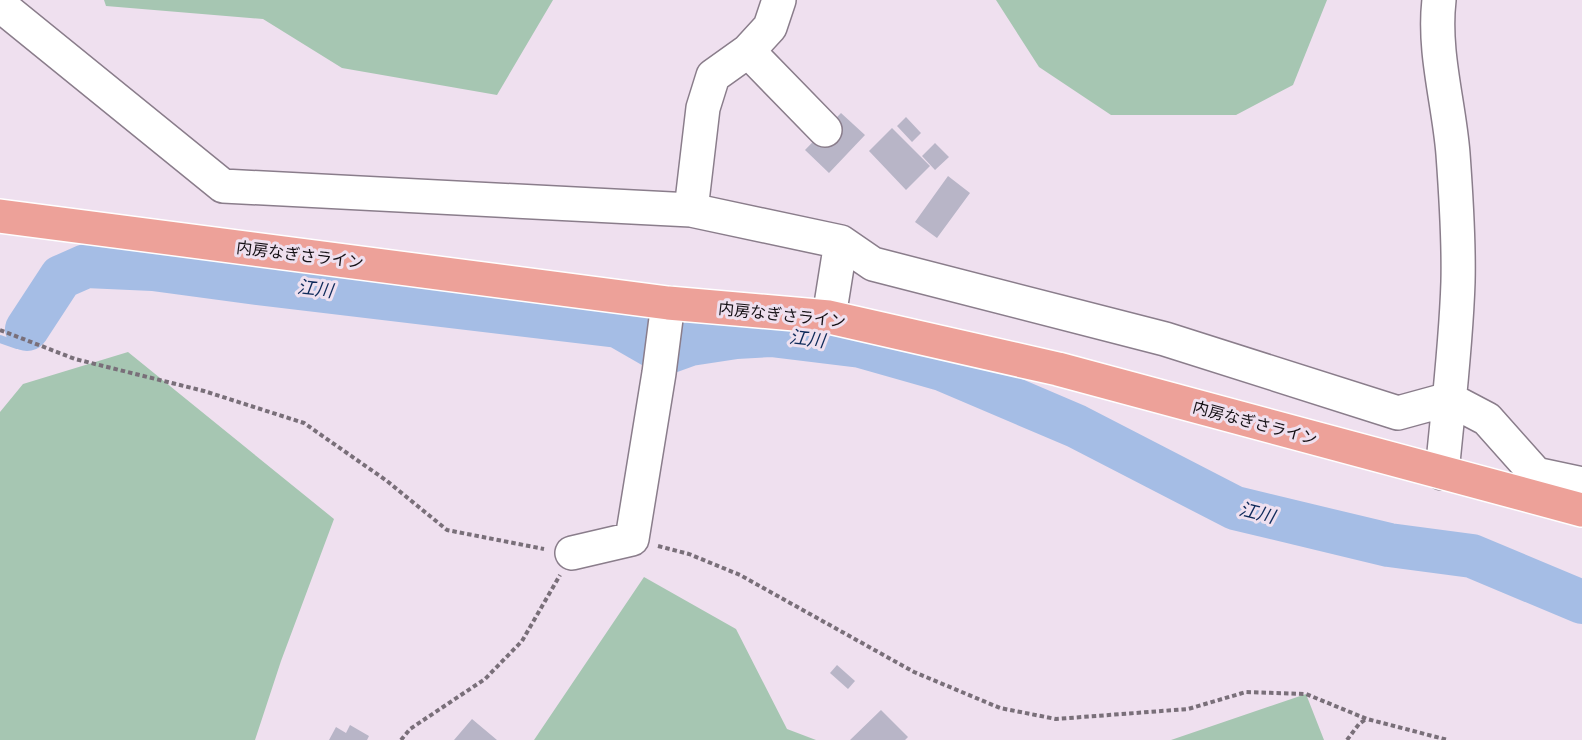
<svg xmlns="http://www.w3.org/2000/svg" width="1582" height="740" font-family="Bitter,'Noto Sans JP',serif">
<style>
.green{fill:#a6c6b2}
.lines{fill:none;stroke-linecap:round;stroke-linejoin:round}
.stream{stroke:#a5bde5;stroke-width:8}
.river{stroke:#a5bde5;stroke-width:44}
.building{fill:#b8b5c7}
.minor-casing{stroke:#8a7d8b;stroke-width:36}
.highway-casing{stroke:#fff;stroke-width:36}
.path{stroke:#796f79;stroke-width:4;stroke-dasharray:4.5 3;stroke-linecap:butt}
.minor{stroke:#fff;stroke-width:33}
.highway{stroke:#eda199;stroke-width:33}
.labels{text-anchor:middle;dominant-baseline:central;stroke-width:6;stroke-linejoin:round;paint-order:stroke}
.street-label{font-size:16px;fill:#161116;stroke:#efe0ef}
.water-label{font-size:18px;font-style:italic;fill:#0e2a5a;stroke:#efe0ef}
</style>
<rect width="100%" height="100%" fill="#efe0ef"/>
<!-- green -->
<path class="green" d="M104,0H553L497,95L342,68L263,19L106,6Z
M996,0H1327L1293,85L1236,115H1111L1039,67Z
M128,352L334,519L281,661L255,740H0V412L23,384Z
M644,577L736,629L787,729L816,740H534Z
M1306,694L1324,740H1171Z"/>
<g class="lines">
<!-- stream -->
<path class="stream" d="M0,339L17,345"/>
<!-- river -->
<path class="river" d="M27,329L61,277L86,266L153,269L257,283L618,326L665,353L690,344L736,337L771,335L861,346L942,369L1076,426L1235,508L1389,545L1472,556L1582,602"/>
</g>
<!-- building -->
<path class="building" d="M841,113L865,135L829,173L805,150Z
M906,117L921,133L912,142L897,126Z
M892,128L930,166L906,190L869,151Z
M935,143L949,157L935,170L922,156Z
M948,176L970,193L937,238L915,222Z
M837,665L855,681L848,689L830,673Z
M881,710L908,737L905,740H850Z
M472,719L497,740H454Z
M350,725L369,736L367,740H329L336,727L346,733Z"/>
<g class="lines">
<defs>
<path id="minor" d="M1439,0C1433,52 1449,103 1453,154C1456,195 1459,241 1458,282C1456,346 1448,409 1442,473
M0,5L223,186L691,210L841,242L873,264L1165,339L1398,413L1449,399L1487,419L1536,474L1582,484
M748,51L825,130
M691,210L703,108L713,76L748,51L770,27L779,0
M829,317L841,242
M572,553L632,539L659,373L668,303"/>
<path id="highway" d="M0,216L668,303L829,317L1058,369L1582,510"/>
</defs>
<!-- minor casing -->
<use href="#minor" class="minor-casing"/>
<!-- highway casing -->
<use href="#highway" class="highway-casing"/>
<!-- path -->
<path class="path" d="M0,330L75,359L204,391L304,423L387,481L447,530L544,549
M658,546L689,554L740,575L914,672L1000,708L1056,719L1188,709L1246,692L1306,694L1367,719L1448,740
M401,740L410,729L485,679L522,641L560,575
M1347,740L1359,724L1366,719"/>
<!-- minor -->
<use href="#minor" class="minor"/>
<!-- highway -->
<use href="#highway" class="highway"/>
</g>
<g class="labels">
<!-- street labels -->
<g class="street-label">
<text transform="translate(300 255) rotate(7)">内房なぎさライン</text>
<text transform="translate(782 315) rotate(6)">内房なぎさライン</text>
<text transform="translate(1255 423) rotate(15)">内房なぎさライン</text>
</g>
<!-- water labels -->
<g class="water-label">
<text transform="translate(315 289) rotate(7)">江川</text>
<text transform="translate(807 339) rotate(7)">江川</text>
<text transform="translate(1257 513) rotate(14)">江川</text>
</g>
</g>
</svg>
